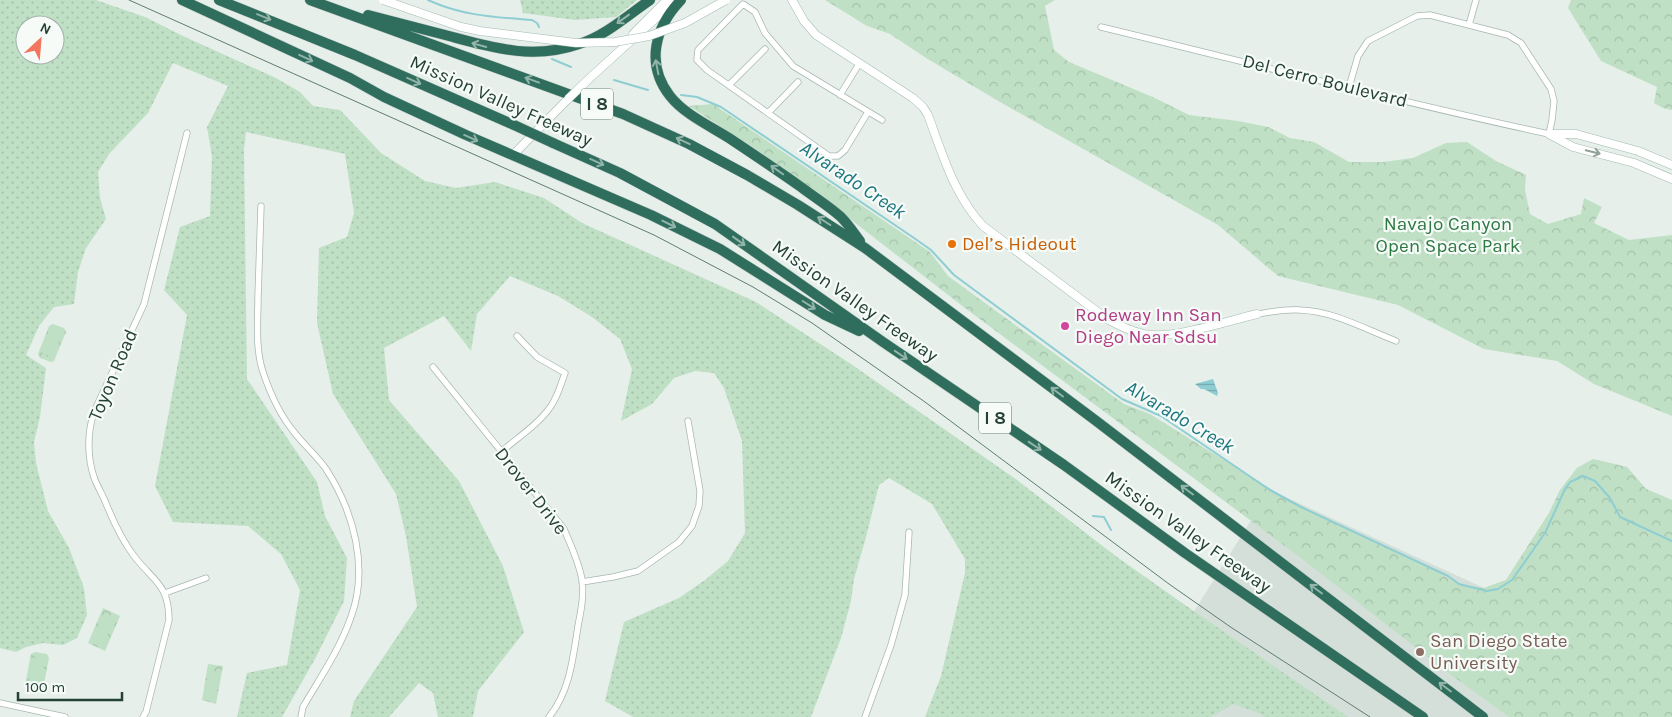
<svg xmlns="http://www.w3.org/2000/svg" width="1672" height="717" font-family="Karla,sans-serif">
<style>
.built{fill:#d4dfd9}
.grass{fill:url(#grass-dots);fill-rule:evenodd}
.forest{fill:url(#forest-crowns)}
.garden{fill:#bfe0c5}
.water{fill:url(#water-rules)}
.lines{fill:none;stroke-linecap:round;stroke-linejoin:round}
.stream{stroke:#8eced3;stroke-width:2}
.street-casing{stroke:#a8b7b1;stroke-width:7}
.secondary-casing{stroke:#a4bbb1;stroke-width:9}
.highway-casing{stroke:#c2cac7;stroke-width:11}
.street{stroke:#fff;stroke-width:5.5}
.secondary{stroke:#fff;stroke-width:8}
.highway{stroke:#2f6e5c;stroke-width:10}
.tram{stroke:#5f7c72;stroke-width:1}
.secondary-bridge-casing{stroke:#a4bbb1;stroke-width:9;stroke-linecap:butt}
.highway-bridge-casing{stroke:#c2cac7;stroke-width:11;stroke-linecap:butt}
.secondary-bridge{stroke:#fff;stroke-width:8}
.highway-bridge{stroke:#2f6e5c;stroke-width:10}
.oneway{stroke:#92b4aa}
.oneway2{stroke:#92a09b}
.food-dot{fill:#e8710a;stroke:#f6fbf8;stroke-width:2}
.hotel-dot{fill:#d1479c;stroke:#f6fbf8;stroke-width:2}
.education-dot{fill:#8d6e63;stroke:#f6fbf8;stroke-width:2}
.labels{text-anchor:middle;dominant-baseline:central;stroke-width:4.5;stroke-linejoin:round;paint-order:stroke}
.shield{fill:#f6fbf8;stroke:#637971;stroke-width:1}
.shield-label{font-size:18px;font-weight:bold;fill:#244137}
.street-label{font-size:19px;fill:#244137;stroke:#f6fbf8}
.park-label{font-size:19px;fill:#2d7944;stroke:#f6fbf8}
.food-label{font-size:19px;fill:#c56008;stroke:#f6fbf8;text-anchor:start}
.hotel-label{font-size:19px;fill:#b23c85;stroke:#f6fbf8;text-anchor:start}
.education-label{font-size:19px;fill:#785e54;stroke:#f6fbf8;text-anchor:start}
.water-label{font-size:20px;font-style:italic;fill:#1c767f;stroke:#f6fbf8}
</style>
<defs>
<pattern id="grass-dots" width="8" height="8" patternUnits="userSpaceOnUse" patternTransform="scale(1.25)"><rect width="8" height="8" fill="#bfe0c5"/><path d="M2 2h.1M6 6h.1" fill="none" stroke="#a4c1aa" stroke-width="1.8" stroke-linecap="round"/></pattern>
<pattern id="forest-crowns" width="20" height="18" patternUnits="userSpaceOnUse" patternTransform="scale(1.25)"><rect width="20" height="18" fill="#bfe0c5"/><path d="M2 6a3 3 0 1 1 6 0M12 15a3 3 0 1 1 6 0" fill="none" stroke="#a4c1aa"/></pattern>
<pattern id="water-rules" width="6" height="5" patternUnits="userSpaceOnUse" patternTransform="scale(1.25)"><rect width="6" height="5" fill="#8eced3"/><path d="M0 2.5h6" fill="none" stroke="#74a9ac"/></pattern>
</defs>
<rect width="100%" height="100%" fill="#e6efea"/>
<!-- built -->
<path class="built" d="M1593,459L1627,467L1646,489L1672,500V717H1128L1270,490L1484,588L1506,580L1549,513L1560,490L1577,468Z"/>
<!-- grass -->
<path class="grass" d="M0,0H96L145,17L185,37L276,78L300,92L313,106L340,110L381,153L425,181L456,188L495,182L544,198L582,223L756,302L851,364L1017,480L1117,557L1185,605L1348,717H1265L1256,712L1233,704L1211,717H925L941,676L965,573V559L932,504L889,478L879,485L866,537L854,579L851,601L841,638L811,717H633L605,701L624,622L679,598L705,580L728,561L745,533L742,441L724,388L714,373L695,371L674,378L652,404L621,421L632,369L620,339L592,317L558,296L510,276L477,314L471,351L444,316L384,348L389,400L459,481L503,566L524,632L478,691L473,717H438L433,693L419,683L389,717H350L354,701L417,607L406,536L396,494L333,394L317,323L319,248L347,237L354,213L345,154L246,132L244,149L247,379L317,482L325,516L347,558L344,601L316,657L282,717H237L247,673L287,665L300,590L281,554L248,526L173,522L155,486L187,315L164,290L180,227L210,216L212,156L207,127L228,86L173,63L148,113L109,154L98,172L100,198L106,219L86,248L78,272L74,304L54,307L39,326L26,355L46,368L40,417L34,442L36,463L48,511L69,548L84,588L87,615L77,638L63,645L43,643L26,647L16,652L0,648ZM25,25H55V55H25Z
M637,0L616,17L575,20L523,13L520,0Z"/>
<!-- forest -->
<path class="forest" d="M825,0H1055L1045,6L1054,50L1069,62L1155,98L1189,115L1238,121L1268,127L1290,138L1314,142L1349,162H1383L1413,158L1446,143L1467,142L1496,161L1526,175L1525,190L1530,214L1548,224L1581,214L1584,198L1602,207L1594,223L1629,240L1672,235V416L1594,384L1557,361L1484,349L1398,305L1278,276L1218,225L1000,102L926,58L890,34L867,26Z
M1571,0H1672V110L1663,108L1654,103L1657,87L1601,61L1568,8Z
M713,104L930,252L948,276L1124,404L1150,414L1290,501L1419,562L1459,584L1484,588L1506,580L1549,513L1560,490L1577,468L1593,459L1627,467L1646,489L1672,500V717H1509L1450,674L1297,555L965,308L805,184L754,148L689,106Z
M53,324L64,328L66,332L54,361L51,362L40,358L38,354L49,326Z
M103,608L120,616L105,651L88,643Z
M35,652L47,654L49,658L43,689C37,692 29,690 25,685L31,654Z
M208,664L223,666L216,704L202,700Z"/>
<!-- garden -->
<path class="garden" d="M51,330L62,334L53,357L42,353Z
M103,616L114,621L104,643L94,639Z
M34,658L45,661L40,685L29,682Z
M209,670L220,672L216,697L204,695Z"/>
<!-- water -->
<path class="water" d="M1213,379L1218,393L1217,396L1204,389H1201L1195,384Z"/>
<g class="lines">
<!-- stream -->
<path class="stream" d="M428,0C463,16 494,17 532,20L537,23L539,27
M552,59L571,67
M614,80L648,90
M681,95L697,97L721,107L914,238L931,250L954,275L1122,399L1161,416L1270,490L1301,507L1448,576L1459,584L1487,591L1498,589L1512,580L1545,533L1565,489L1570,482L1583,476L1595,481L1610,498L1620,517L1672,541
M1093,516L1104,517L1111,530"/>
<defs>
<path id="street" d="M1469,25L1476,0
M1101,27C1250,63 1399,102 1549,134L1552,120L1554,101L1551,89L1521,43L1508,35L1430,15L1417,16L1368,41L1358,56L1349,87
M729,85L765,49
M840,95L859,64
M868,112L845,150L838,156H829L707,70L697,60L698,50L743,4L755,12L765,33L793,66L882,120
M768,113L798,82
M261,206C260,236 259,266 258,297C258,321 255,348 263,372C270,393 280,415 294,432C304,445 317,456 326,469C354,512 369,568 351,617C340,649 320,678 303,707L301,717
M1257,314C1271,312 1286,309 1300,310C1333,311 1365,329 1396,341
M433,367L564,529C571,546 579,562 582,580C584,596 581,611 578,626C573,658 570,691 549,717
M501,452C517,438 539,424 551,406C558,396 561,384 565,373L537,357L517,336
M582,582L613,577L638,571L679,542L692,526L699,506L700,491L688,421
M165,593L206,578
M0,703L65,717
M143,717L146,712L169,620C169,584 153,581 134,556C121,539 113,521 105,501C102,494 98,487 95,480C87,459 87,433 94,412L144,304L187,133
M865,717L891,645L905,595L909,532"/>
<path id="secondary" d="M792,0L804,21L816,35L913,98L923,107L928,115C942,153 954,195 983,226L1107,319C1118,325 1130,331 1143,334C1172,340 1227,321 1257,314
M633,34L667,0
M592,76L676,0
M1549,134L1573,147L1634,163L1672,179
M1552,134H1576L1638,151L1672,165
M513,155L568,99"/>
<path id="highway" d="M182,0L350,78L384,97L466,135L651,215L720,249L825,315L859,331
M219,0L355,55L514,125
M310,0L623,114L689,144L747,175L798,205L865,248L1095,420L1483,717
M681,0C655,27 645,64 670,96C684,114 710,126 729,138C753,154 777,170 801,187C814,197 829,206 841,217C848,224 854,233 860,241
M368,15C395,22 422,29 449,36C494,48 533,60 579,44C605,36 628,15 650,0
M553,143L620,173L715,224L883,342L1064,465L1185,553L1423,717"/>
</defs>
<!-- street casing -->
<use href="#street" class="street-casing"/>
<!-- secondary casing -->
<use href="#secondary" class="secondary-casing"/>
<!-- highway casing -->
<use href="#highway" class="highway-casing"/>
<!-- street -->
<use href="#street" class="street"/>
<!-- secondary -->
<use href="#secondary" class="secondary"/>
<!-- highway -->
<use href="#highway" class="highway"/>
<!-- tram -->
<path class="tram" d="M129,0L654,235L753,287L812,323L925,402L1169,584L1232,628L1370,717"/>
<defs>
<path id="secondary-bridge" d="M383,0L461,27L480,31L576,43L615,42L649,36L685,23L726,0
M568,99L592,76"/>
<path id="highway-bridge" d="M514,125L553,143"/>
</defs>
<!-- secondary-bridge casing -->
<use href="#secondary-bridge" class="secondary-bridge-casing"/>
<!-- highway-bridge casing -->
<use href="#highway-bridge" class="highway-bridge-casing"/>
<!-- secondary-bridge -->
<use href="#secondary-bridge" class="secondary-bridge"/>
<!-- highway-bridge -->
<use href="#highway-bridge" class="highway-bridge"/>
</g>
<!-- one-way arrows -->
<defs><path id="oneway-shaft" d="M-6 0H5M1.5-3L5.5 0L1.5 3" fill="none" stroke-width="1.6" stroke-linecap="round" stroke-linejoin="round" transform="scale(1.25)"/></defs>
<g class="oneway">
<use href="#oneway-shaft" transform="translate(264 17) rotate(22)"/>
<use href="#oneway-shaft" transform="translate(623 19) rotate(144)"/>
<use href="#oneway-shaft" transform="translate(479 45) rotate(-165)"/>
<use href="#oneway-shaft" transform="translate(306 58) rotate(25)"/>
<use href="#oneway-shaft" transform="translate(657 67) rotate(-101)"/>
<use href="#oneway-shaft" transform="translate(532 80) rotate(-160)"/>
<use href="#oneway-shaft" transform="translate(414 81) rotate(24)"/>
<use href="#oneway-shaft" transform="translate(471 138) rotate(24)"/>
<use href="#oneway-shaft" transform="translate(683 141) rotate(-155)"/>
<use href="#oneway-shaft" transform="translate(597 162) rotate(24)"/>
<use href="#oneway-shaft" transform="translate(777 170) rotate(-145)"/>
<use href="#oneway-shaft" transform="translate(824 221) rotate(-148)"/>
<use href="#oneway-shaft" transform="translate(669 224) rotate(26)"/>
<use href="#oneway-shaft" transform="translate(739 241) rotate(36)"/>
<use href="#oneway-shaft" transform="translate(809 305) rotate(32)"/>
<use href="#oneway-shaft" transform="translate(901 355) rotate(34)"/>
<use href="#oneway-shaft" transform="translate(1057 392) rotate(-143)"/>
<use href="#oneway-shaft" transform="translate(1035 446) rotate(34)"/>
<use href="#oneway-shaft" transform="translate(1187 490) rotate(-143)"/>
<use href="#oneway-shaft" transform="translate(1316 589) rotate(-143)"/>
<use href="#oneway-shaft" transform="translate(1445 687) rotate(-143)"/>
</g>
<use class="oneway2" href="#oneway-shaft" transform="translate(1593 152) rotate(14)"/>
<!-- markers -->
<circle class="food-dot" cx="952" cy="244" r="5"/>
<circle class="hotel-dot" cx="1065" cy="326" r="5"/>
<circle class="education-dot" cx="1420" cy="652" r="5"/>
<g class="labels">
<!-- shield labels -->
<g class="shield">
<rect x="581" y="88.5" width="32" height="31" rx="4"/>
<rect x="979" y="402.5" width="32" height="31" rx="4"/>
</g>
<g class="shield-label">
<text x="597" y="104">I 8</text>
<text x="995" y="418">I 8</text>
</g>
<!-- street labels -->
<g class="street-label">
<text transform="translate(1325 81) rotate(14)">Del Cerro Boulevard</text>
<text transform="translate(501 101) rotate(24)">Mission Valley Freeway</text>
<text transform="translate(855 301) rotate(35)">Mission Valley Freeway</text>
<text transform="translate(113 375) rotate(-67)">Toyon Road</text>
<text transform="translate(531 491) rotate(52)">Drover Drive</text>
<text transform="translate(1188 532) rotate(35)">Mission Valley Freeway</text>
</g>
<!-- park labels -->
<g class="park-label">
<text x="1448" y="224">Navajo Canyon<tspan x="1448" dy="22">Open Space Park</tspan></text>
</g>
<!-- food labels -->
<g class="food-label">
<text x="962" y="244">Del’s Hideout</text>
</g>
<!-- hotel labels -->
<g class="hotel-label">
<text x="1075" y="315">Rodeway Inn San<tspan x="1075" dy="22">Diego Near Sdsu</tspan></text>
</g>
<!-- education labels -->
<g class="education-label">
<text x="1430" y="641">San Diego State<tspan x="1430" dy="22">University</tspan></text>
</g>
<!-- water labels -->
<g class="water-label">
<text transform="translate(853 180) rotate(34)">Alvarado Creek</text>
<text transform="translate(1180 417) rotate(31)">Alvarado Creek</text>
</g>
</g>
<!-- north arrow -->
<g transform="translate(40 40) rotate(26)"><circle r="24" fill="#f6fbf8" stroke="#a2b1ab"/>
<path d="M0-4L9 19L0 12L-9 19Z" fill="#f3775f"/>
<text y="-8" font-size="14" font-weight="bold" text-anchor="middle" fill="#244137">N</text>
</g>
<!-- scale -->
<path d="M18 692v8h104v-8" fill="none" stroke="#244137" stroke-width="2.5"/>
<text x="25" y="692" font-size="15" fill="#244137" stroke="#f6fbf8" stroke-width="4" paint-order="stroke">100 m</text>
</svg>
